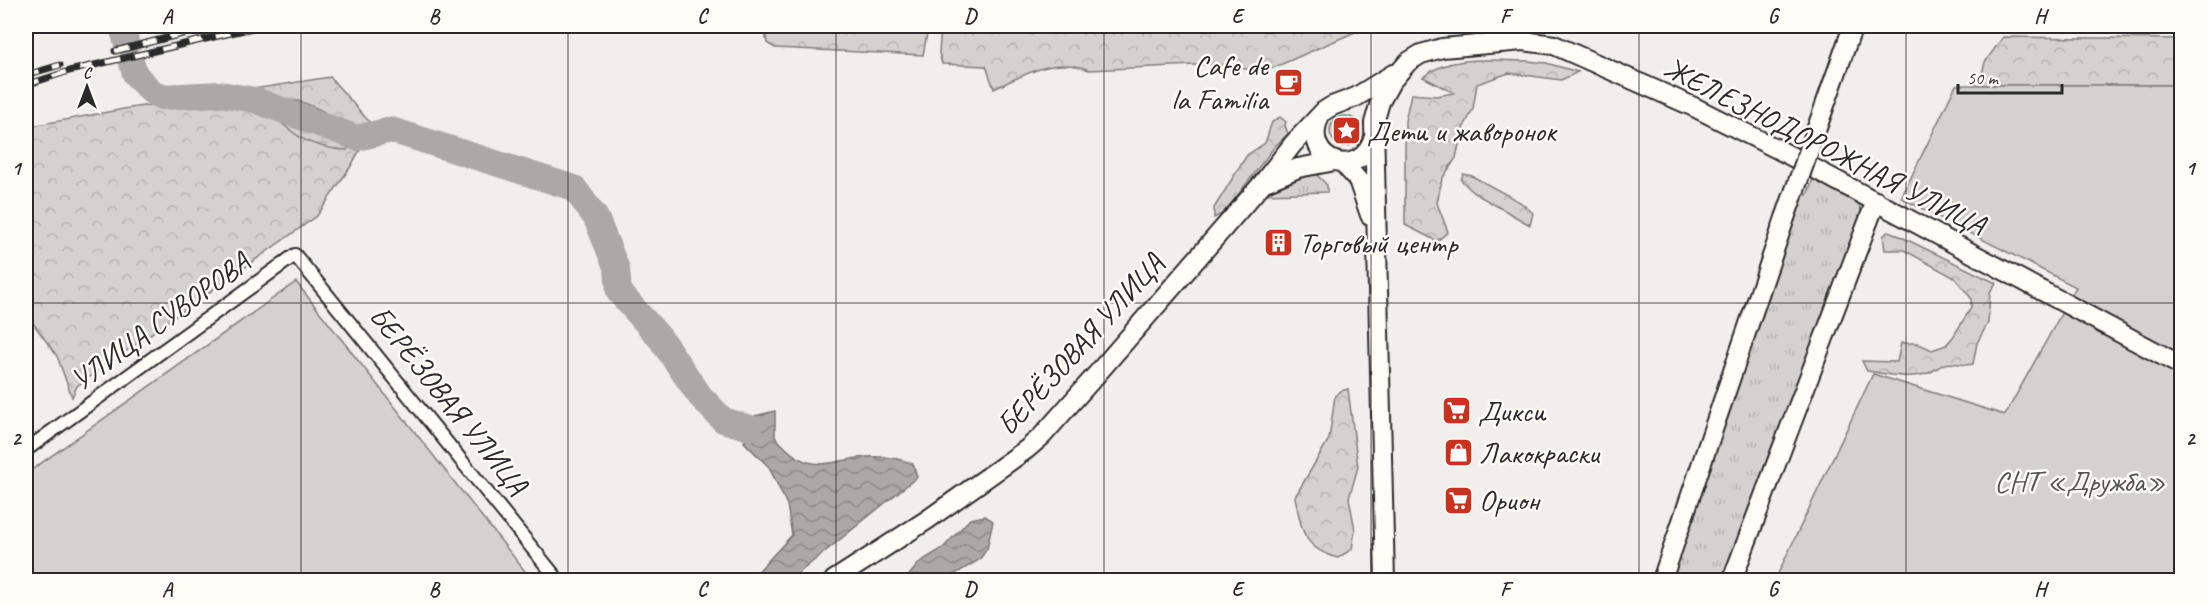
<svg xmlns="http://www.w3.org/2000/svg" width="2207" height="606" font-family="Caveat,sans-serif">
<style>
.grass{fill:url(#grass-tufts);stroke:#7f7e7d;stroke-width:1.5}
.forest{fill:url(#forest-crowns);stroke:#7f7e7d;stroke-width:1.5}
.wetland{fill:url(#wetland-marsh);stroke:#7f7e7d;stroke-width:1.5}
.garden{fill:#d3d2cf;stroke:#7f7e7d;stroke-width:1.5}
.water{fill:url(#water-waves);stroke:#777775;stroke-width:1.5}
.lines{fill:none;stroke-linecap:round;stroke-linejoin:round}
.river{stroke:#aaa9a7;stroke-width:26}
.street-casing{stroke:#2b2b2b;stroke-width:16}
.secondary-casing{stroke:#2b2b2b;stroke-width:22}
.street{stroke:#fdfcf7;stroke-width:12}
.secondary{stroke:#fdfcf7;stroke-width:18}
.rail-casing{stroke:#2b2b2b;stroke-width:7}
.rail{stroke:#fdfcf7;stroke-width:4.5;stroke-dasharray:14;stroke-linecap:butt}
.secondary-bridge-casing{stroke:#2b2b2b;stroke-width:22;stroke-linecap:butt}
.secondary-bridge{stroke:#fdfcf7;stroke-width:18}
.grid{fill:none;stroke:#2b2b2b;stroke-width:1.5;stroke-opacity:0.55}
.labels{text-anchor:middle;dominant-baseline:central;stroke-width:5;stroke-linejoin:round;paint-order:stroke}
.poi-label{font-size:30px;fill:#2b2b2b;stroke:#fdfcf7;text-anchor:start}
.street-label{font-size:30px;fill:#2b2b2b;stroke:#fdfcf7}
.park-label{font-size:30px;fill:#555554;stroke:#fdfcf7}
.neatline{fill:none;stroke:#2b2b2b;stroke-width:2}
.grid-label{font-size:20px;text-anchor:middle;font-weight:bold;fill:#2b2b2b}
</style>
<defs>
<pattern id="grass-tufts" width="24" height="20" patternUnits="userSpaceOnUse" patternTransform="scale(1.5)"><rect width="24" height="20" fill="#d3d2cf"/><path d="M3 7l-1-3M5 7V3M7 7l1-3M15 17l-1-3M17 17v-4M19 17l1-3" fill="none" stroke="#b5b4b2"/></pattern>
<pattern id="forest-crowns" width="20" height="18" patternUnits="userSpaceOnUse" patternTransform="scale(1.5)"><rect width="20" height="18" fill="#d3d2cf"/><path d="M2 6a3 3 0 1 1 6 0M12 15a3 3 0 1 1 6 0" fill="none" stroke="#b5b4b2"/></pattern>
<pattern id="wetland-marsh" width="20" height="14" patternUnits="userSpaceOnUse" patternTransform="scale(1.5)"><rect width="20" height="14" fill="#d3d2cf"/><path d="M1 5h8M5 5V1M11 12h8M15 12V8" fill="none" stroke="#b5b4b2"/></pattern>
<pattern id="water-waves" width="16" height="10" patternUnits="userSpaceOnUse" patternTransform="scale(1.5)"><rect width="16" height="10" fill="#aaa9a7"/><path d="M0 5q4-4 8 0t8 0" fill="none" stroke="#8b8a88"/></pattern>
</defs>
<rect width="100%" height="100%" fill="#f0efeb"/>
<filter id="ink" filterUnits="userSpaceOnUse"><feTurbulence type="fractalNoise" baseFrequency=".0167" numOctaves="2"/><feDisplacementMap in="SourceGraphic" scale="12" xChannelSelector="R" yChannelSelector="G"/><feConvolveMatrix kernelMatrix="1 2 1 2 8 2 1 2 1" color-interpolation-filters="sRGB"/></filter>
<g filter="url(#ink)">
<!-- grass -->
<path class="grass" d="M1330 131a15 15 0 1 1 30 0a15 15 0 1 1-30 0Z
M1314,172L1327,185V192L1267,194L1282,182Z
M1813,179L1859,204L1864,220L1727,580H1672L1802,193L1807,195Z"/>
<!-- forest -->
<path class="forest" d="M764,26H926L927,34L923,55L775,48L767,43Z
M941,26H1408L1355,32L1264,72L1216,64L1089,70C1055,56 1025,74 994,89L986,66L942,64L939,53Z
M2003,37L2181,39V85H1979L1985,62Z
M1528,61L1546,63L1578,72L1561,80L1509,73L1477,84L1473,109L1462,131L1456,158L1442,179L1437,203L1448,232L1437,241L1405,225V121L1411,94L1437,96L1454,93L1423,77C1451,54 1494,61 1528,61Z
M330,77L373,126L351,166L317,216L77,386L72,397L57,356L33,323L26,322V127L124,109Z
M1280,117L1286,122L1285,125L1288,134L1275,146L1225,212L1214,218V208L1247,155L1265,143L1272,122Z
M1463,174L1472,176L1520,202L1533,213L1530,225L1474,193L1461,180Z
M1889,231L1996,283L1990,292L1988,323L1977,343L1973,364C1963,367 1955,361 1945,364C1939,366 1934,371 1928,373C1908,380 1888,374 1867,371L1862,361L1897,362L1901,343H1917L1932,350L1946,345L1953,337L1971,308V298L1955,278L1904,250H1885L1883,236Z
M1348,389L1358,467L1349,498L1355,530L1352,549L1338,558C1302,548 1302,530 1295,497L1329,439L1335,396L1341,391Z"/>
<!-- wetland -->
<path class="wetland" d="M298,101C324,109 338,120 357,138L347,150C309,148 295,136 268,111L279,102Z"/>
<!-- garden -->
<path class="garden" d="M1956,85H2181V580H1775L1873,374L2005,415L2076,287L1901,198Z
M296,282L532,580H26V474Z"/>
<!-- water -->
<path class="water" d="M775,411V437C784,446 794,458 808,462C825,467 842,460 858,458C875,455 897,457 913,464L917,477L790,580H750L792,535L787,505L769,467L744,442L755,416Z
M985,516L993,521L987,549L979,560L945,580H905L920,562L943,548L970,519Z"/>
<g class="lines">
<!-- river -->
<path class="river" d="M122,26L126,41
M131,61L135,74L141,81L152,92L162,97L220,94L255,100L357,138L391,130L574,188L596,218L617,269L619,292L660,338L700,396L723,420L750,428"/>
<defs>
<path id="street" d="M26,450L295,255L558,580"/>
<path id="secondary" d="M1319,118C1301,161 1361,183 1374,137
M1343,163L1358,180L1370,215
M1265,182L1298,168L1335,161
M834,580L927,520L1027,449L1042,436L1096,375L1261,185L1293,144L1324,111L1332,106L1356,97L1393,74
M1385,580L1374,123L1380,102L1391,82L1408,62L1421,54L1442,48L1523,41L1554,45L1694,107L1789,155L2182,366
M1662,580L1785,218
M1732,580L1876,201"/>
</defs>
<!-- street casing -->
<use href="#street" class="street-casing"/>
<!-- secondary casing -->
<use href="#secondary" class="secondary-casing"/>
<!-- street -->
<use href="#street" class="street"/>
<!-- secondary -->
<use href="#secondary" class="secondary"/>
<defs>
<path id="rail" d="M115,51L206,28
M26,75L60,65
M26,85L69,71L261,26"/>
</defs>
<!-- rail casing -->
<use href="#rail" class="rail-casing"/>
<!-- rail -->
<use href="#rail" class="rail"/>
<defs>
<path id="secondary-bridge" d="M1785,218L1853,26"/>
</defs>
<!-- secondary-bridge casing -->
<use href="#secondary-bridge" class="secondary-bridge-casing"/>
<!-- secondary-bridge -->
<use href="#secondary-bridge" class="secondary-bridge"/>
</g>
</g>
<!-- grid -->
<path class="grid" d="M301,26V580M568,26V580M836,26V580M1104,26V580M1371,26V580M1639,26V580M1906,26V580M26,303H2182"/>
<!-- icons -->
<defs>
<symbol id="cafe-square" viewBox="-11 -11 22 22"><rect x="-9" y="-9" width="18" height="18" rx="4" fill="#c8321e" stroke="#fdfcf7"/><path d="M-5.5-4.5H6V0H3Q3 3.5 0 3.5H-2.5Q-5.5 3.5-5.5 0ZM3-3.2v2h1.7v-2ZM-6 4.5H4V6H-6Z" fill="#fff"/></symbol>
<symbol id="sight-square" viewBox="-11 -11 22 22"><rect x="-9" y="-9" width="18" height="18" rx="4" fill="#c8321e" stroke="#fdfcf7"/><path d="M0-6L1.8-2.2L6-1.7L2.9 1.2L3.7 5.4L0 3.3L-3.7 5.4L-2.9 1.2L-6-1.7L-1.8-2.2Z" fill="#fff"/></symbol>
<symbol id="building-square" viewBox="-11 -11 22 22"><rect x="-9" y="-9" width="18" height="18" rx="4" fill="#c8321e" stroke="#fdfcf7"/><path d="M-4-6H4V6H1V3H-1V6H-4ZM-2.5-4.3h1.7v1.8h-1.7ZM.8-4.3h1.7v1.8H.8ZM-2.5-1h1.7V.8h-1.7ZM.8-1h1.7V.8H.8Z" fill="#fff"/></symbol>
<symbol id="supermarket-square" viewBox="-11 -11 22 22"><rect x="-9" y="-9" width="18" height="18" rx="4" fill="#c8321e" stroke="#fdfcf7"/><path d="M-6-5.5h2.5l.6 2H6L4.5 2H-2.5L-4.4-4H-6ZM-1.5 3.2a1.3 1.3 0 1 0 .1 0ZM3 3.2a1.3 1.3 0 1 0 .1 0Z" fill="#fff"/></symbol>
<symbol id="shop-square" viewBox="-11 -11 22 22"><rect x="-9" y="-9" width="18" height="18" rx="4" fill="#c8321e" stroke="#fdfcf7"/><path d="M-5-2.5h2.3a2.7 3.5 0 0 1 5.4 0H5L5.5 6h-11ZM-1.5-2.5h3a1.5 2.3 0 0 0-3 0Z" fill="#fff"/></symbol>
</defs>
<g fill-rule="evenodd">
<use href="#cafe-square" x="1272" y="66" width="33" height="33"/>
<use href="#sight-square" x="1330" y="114" width="33" height="33"/>
<use href="#building-square" x="1262" y="226" width="33" height="33"/>
<use href="#supermarket-square" x="1440" y="394" width="33" height="33"/>
<use href="#shop-square" x="1442" y="436" width="33" height="33"/>
<use href="#supermarket-square" x="1442" y="484" width="33" height="33"/>
</g>
<g class="labels">
<!-- poi labels -->
<g class="poi-label">
<text x="1268" y="65" text-anchor="end">Cafe de<tspan x="1268" dy="34">la Familia</tspan></text>
<text x="1367" y="131">Дети и жаворонок</text>
<text x="1299" y="243">Торговый центр</text>
<text x="1478" y="411">Дикси</text>
<text x="1479" y="453">Лакокраски</text>
<text x="1479" y="500">Орион</text>
</g>
<!-- street labels -->
<g class="street-label">
<text transform="translate(1825 146) rotate(27)">ЖЕЛЕЗНОДОРОЖНАЯ УЛИЦА</text>
<text transform="translate(160 321) rotate(-36)">УЛИЦА СУВОРОВА</text>
<text transform="translate(1080 344) rotate(-48)">БЕРЁЗОВАЯ УЛИЦА</text>
<text transform="translate(449 400) rotate(51)">БЕРЁЗОВАЯ УЛИЦА</text>
</g>
<!-- park labels -->
<g class="park-label">
<text x="2080" y="481">СНТ «Дружба»</text>
</g>
</g>
<!-- margin -->
<rect width="2207" height="606" fill="none" stroke="#fdfcf7" stroke-width="66"/>
<!-- north arrow -->
<g transform="translate(87 87)" stroke="#fdfcf7" stroke-width="4.5" paint-order="stroke">
<path d="M0-4.5L10 22L0 15L-10 22Z" fill="#2b2b2b"/>
<text y="-9" font-size="16" font-weight="bold" text-anchor="middle" fill="#2b2b2b">С</text>
</g>
<!-- scale -->
<path d="M1958 84v9h104v-9" fill="none" stroke="#2b2b2b" stroke-width="3"/>
<text x="1967" y="84" font-size="18" fill="#2b2b2b" stroke="#fdfcf7" stroke-width="4.5" paint-order="stroke">50 m</text>
<rect x="33" y="33" width="2141" height="540" class="neatline"/>
<g class="grid-label">
<text x="167" y="23">A</text>
<text x="434" y="23">B</text>
<text x="702" y="23">C</text>
<text x="970" y="23">D</text>
<text x="1237" y="23">E</text>
<text x="1505" y="23">F</text>
<text x="1773" y="23">G</text>
<text x="2040" y="23">H</text>
<text x="16" y="175">1</text>
<text x="2190" y="175">1</text>
<text x="16" y="445">2</text>
<text x="2190" y="445">2</text>
<text x="167" y="596">A</text>
<text x="434" y="596">B</text>
<text x="702" y="596">C</text>
<text x="970" y="596">D</text>
<text x="1237" y="596">E</text>
<text x="1505" y="596">F</text>
<text x="1773" y="596">G</text>
<text x="2040" y="596">H</text>
</g>
</svg>
